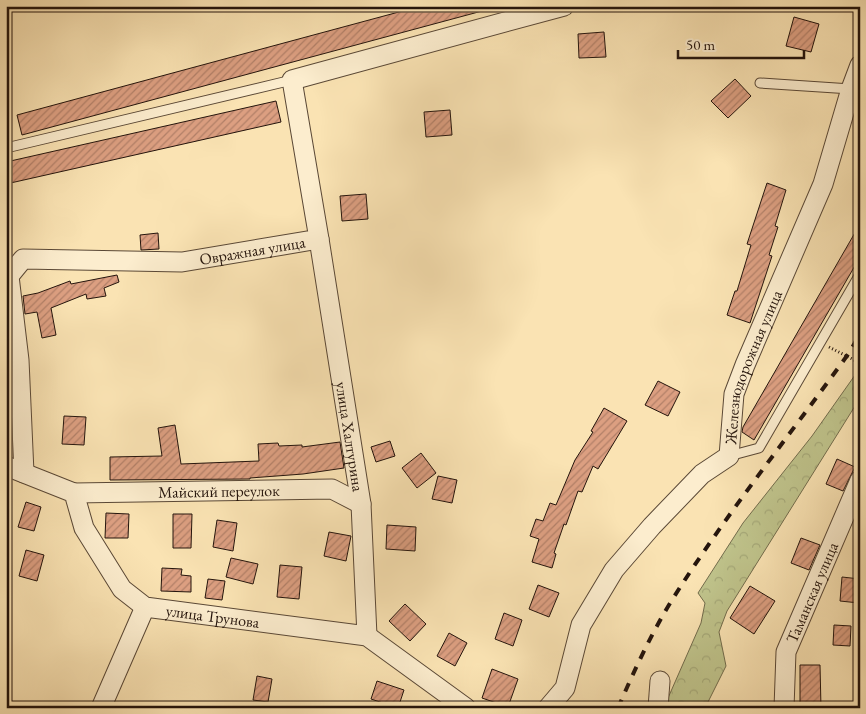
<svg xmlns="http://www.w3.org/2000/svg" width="866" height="714" font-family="'EB Garamond',serif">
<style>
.forest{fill:url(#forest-crowns);stroke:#726c4c}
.building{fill:url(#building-hatch);stroke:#24140c}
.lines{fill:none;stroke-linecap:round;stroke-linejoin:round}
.service-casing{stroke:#5a4836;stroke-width:11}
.minor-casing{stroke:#5a4836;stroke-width:21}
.path{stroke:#24140c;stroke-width:3;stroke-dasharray:1 2.5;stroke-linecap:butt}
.service{stroke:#fcedce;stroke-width:9}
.minor{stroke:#fcedce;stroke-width:19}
.rail{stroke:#24140c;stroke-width:4;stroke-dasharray:9 9;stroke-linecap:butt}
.labels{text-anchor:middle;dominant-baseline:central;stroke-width:5;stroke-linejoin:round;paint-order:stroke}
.street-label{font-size:16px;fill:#24140c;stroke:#fcedce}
</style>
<defs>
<pattern id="forest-crowns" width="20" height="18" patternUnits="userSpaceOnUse" patternTransform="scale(1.25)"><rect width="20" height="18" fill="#bfc38b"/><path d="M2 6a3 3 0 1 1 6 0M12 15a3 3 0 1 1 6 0" fill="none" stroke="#a4a777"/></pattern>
<pattern id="building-hatch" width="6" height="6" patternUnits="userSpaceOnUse" patternTransform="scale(1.25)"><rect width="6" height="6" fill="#dc9f81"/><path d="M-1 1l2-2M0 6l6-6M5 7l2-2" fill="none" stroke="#b28068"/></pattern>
</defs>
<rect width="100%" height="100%" fill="#fae3b3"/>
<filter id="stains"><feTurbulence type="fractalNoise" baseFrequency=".004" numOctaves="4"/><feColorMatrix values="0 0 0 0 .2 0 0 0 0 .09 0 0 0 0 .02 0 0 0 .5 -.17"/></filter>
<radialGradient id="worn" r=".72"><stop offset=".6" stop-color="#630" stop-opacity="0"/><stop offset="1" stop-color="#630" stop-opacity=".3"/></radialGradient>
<!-- forest -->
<path class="forest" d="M860,368V398L727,611L719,632L726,666L705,708H668V698L701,623L705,603L698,593L743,523L812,436Z"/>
<!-- building -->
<path class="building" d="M421,6H481L482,11L22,135L17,115Z
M794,17L819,24L811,52L786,46Z
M604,32L606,57L579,58L578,34Z
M735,79L751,96L728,118L711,101Z
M276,101L281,122L6,184V162Z
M450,110L452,135L426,137L424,112Z
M767,183L786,190L775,226L778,227L769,255L772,256L750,323L727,315L735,291H737L751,245L747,244Z
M366,194L368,219L342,221L340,196Z
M860,224V257L754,440L742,432L743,427Z
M158,233L159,249L141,250L140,235Z
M117,275L119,282L104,288L106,296L87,299L86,294L51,308L56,335L42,338L37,312L25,314L23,296L38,293L70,281L71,284Z
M658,381L680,392L668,416L645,405Z
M604,408L627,421L598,469L593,466L582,492L578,491L566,525L564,524L554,553L556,554L552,568L532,562L539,539L530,536L536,519L543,521L550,503L556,505L575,460L593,432L591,431Z
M64,416L86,417L84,445L62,444Z
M175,425L181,464L259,461L258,444L278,443L279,446L302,445V447L340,442L344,468L303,474L250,478V479L110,480V457L162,456L158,428Z
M390,441L395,456L376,462L371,447Z
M421,453L436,473L417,488L402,468Z
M837,459L855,467L843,491L826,484Z
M438,476L457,480L452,503L432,499Z
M26,502L41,507L34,531L18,527Z
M106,513L129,514L128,538H105Z
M173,514H192L191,548H173Z
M217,520L237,523L233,551L213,547Z
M387,525L416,527L415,551L386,549Z
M329,532L351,536L346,561L324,556Z
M801,538L820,545L809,570L791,563Z
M26,550L44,555L37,581L19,576Z
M231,558L258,564L253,584L226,577Z
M280,565L302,567L299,599L277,597Z
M162,568L182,569L181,575L191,576V592L161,591Z
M842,577L860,579L859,603L840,601Z
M208,579L225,581L222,600L205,598Z
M538,585L559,593L549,617L529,609Z
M750,586L775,601L754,634L730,618Z
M405,604L426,624L410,641L389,621Z
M504,613L522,620L513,646L495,639Z
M834,625L851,626L850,646L833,645Z
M449,633L467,643L455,666L437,656Z
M800,665H820L821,708H800Z
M492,669L518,679L508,707L482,698Z
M257,676L272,679L268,702L253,700Z
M377,681L404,690L398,708L371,699Z"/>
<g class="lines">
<defs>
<path id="service" d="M760,83L851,89
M6,148L292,80
M729,456L759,448L860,274"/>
<g id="minor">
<path id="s1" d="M319,239L361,504L367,636"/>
<path id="s2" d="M6,466L74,493L84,528L122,589L145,607L367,636L466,708"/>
<path id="s3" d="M24,473L19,360L9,276L23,259L182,262L319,239L292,80L564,6"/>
<path id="s4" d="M74,493L332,489L361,504"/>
<path d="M101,708L145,607"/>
<path id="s5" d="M548,708L565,688L581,625L614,570L652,526L702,474L729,456L734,394L745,365L823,184L851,89L860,65"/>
<path d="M658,708L660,681"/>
<path id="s6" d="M784,708L786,652L860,480"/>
</g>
</defs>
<!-- service casing -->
<use href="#service" class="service-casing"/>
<!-- minor casing -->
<use href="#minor" class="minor-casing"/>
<!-- path -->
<path class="path" d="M829,347L860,363"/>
<!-- service -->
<use href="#service" class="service"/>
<!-- minor -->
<use href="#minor" class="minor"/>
<!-- rail -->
<path class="rail" d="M618,708C634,671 651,634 672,600C726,514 790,435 849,353L860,334"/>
</g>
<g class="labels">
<!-- street labels -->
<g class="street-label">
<text stroke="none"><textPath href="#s3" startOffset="450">Овражная улица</textPath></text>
<text stroke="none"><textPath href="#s5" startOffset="411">Железнодорожная улица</textPath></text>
<text stroke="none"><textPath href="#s1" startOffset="200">улица Халтурина</textPath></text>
<text stroke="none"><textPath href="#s4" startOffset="145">Майский переулок</textPath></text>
<text stroke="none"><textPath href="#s6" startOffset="121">Таманская улица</textPath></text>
<text stroke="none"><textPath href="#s2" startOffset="279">улица Трунова</textPath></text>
</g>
</g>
<!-- margin -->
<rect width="866" height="714" fill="none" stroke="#fae3b3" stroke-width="25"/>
<rect x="8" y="8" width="851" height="699" fill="none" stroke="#24140c" stroke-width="2.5"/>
<rect x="12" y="12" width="841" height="689" fill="none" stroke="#24140c"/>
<!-- scale -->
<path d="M678 50v8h126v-8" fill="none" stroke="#24140c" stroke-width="2.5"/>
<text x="686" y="50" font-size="15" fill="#24140c" stroke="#fcedce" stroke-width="4" paint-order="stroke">50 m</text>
<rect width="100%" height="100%" filter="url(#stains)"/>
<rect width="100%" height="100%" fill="url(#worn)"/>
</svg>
